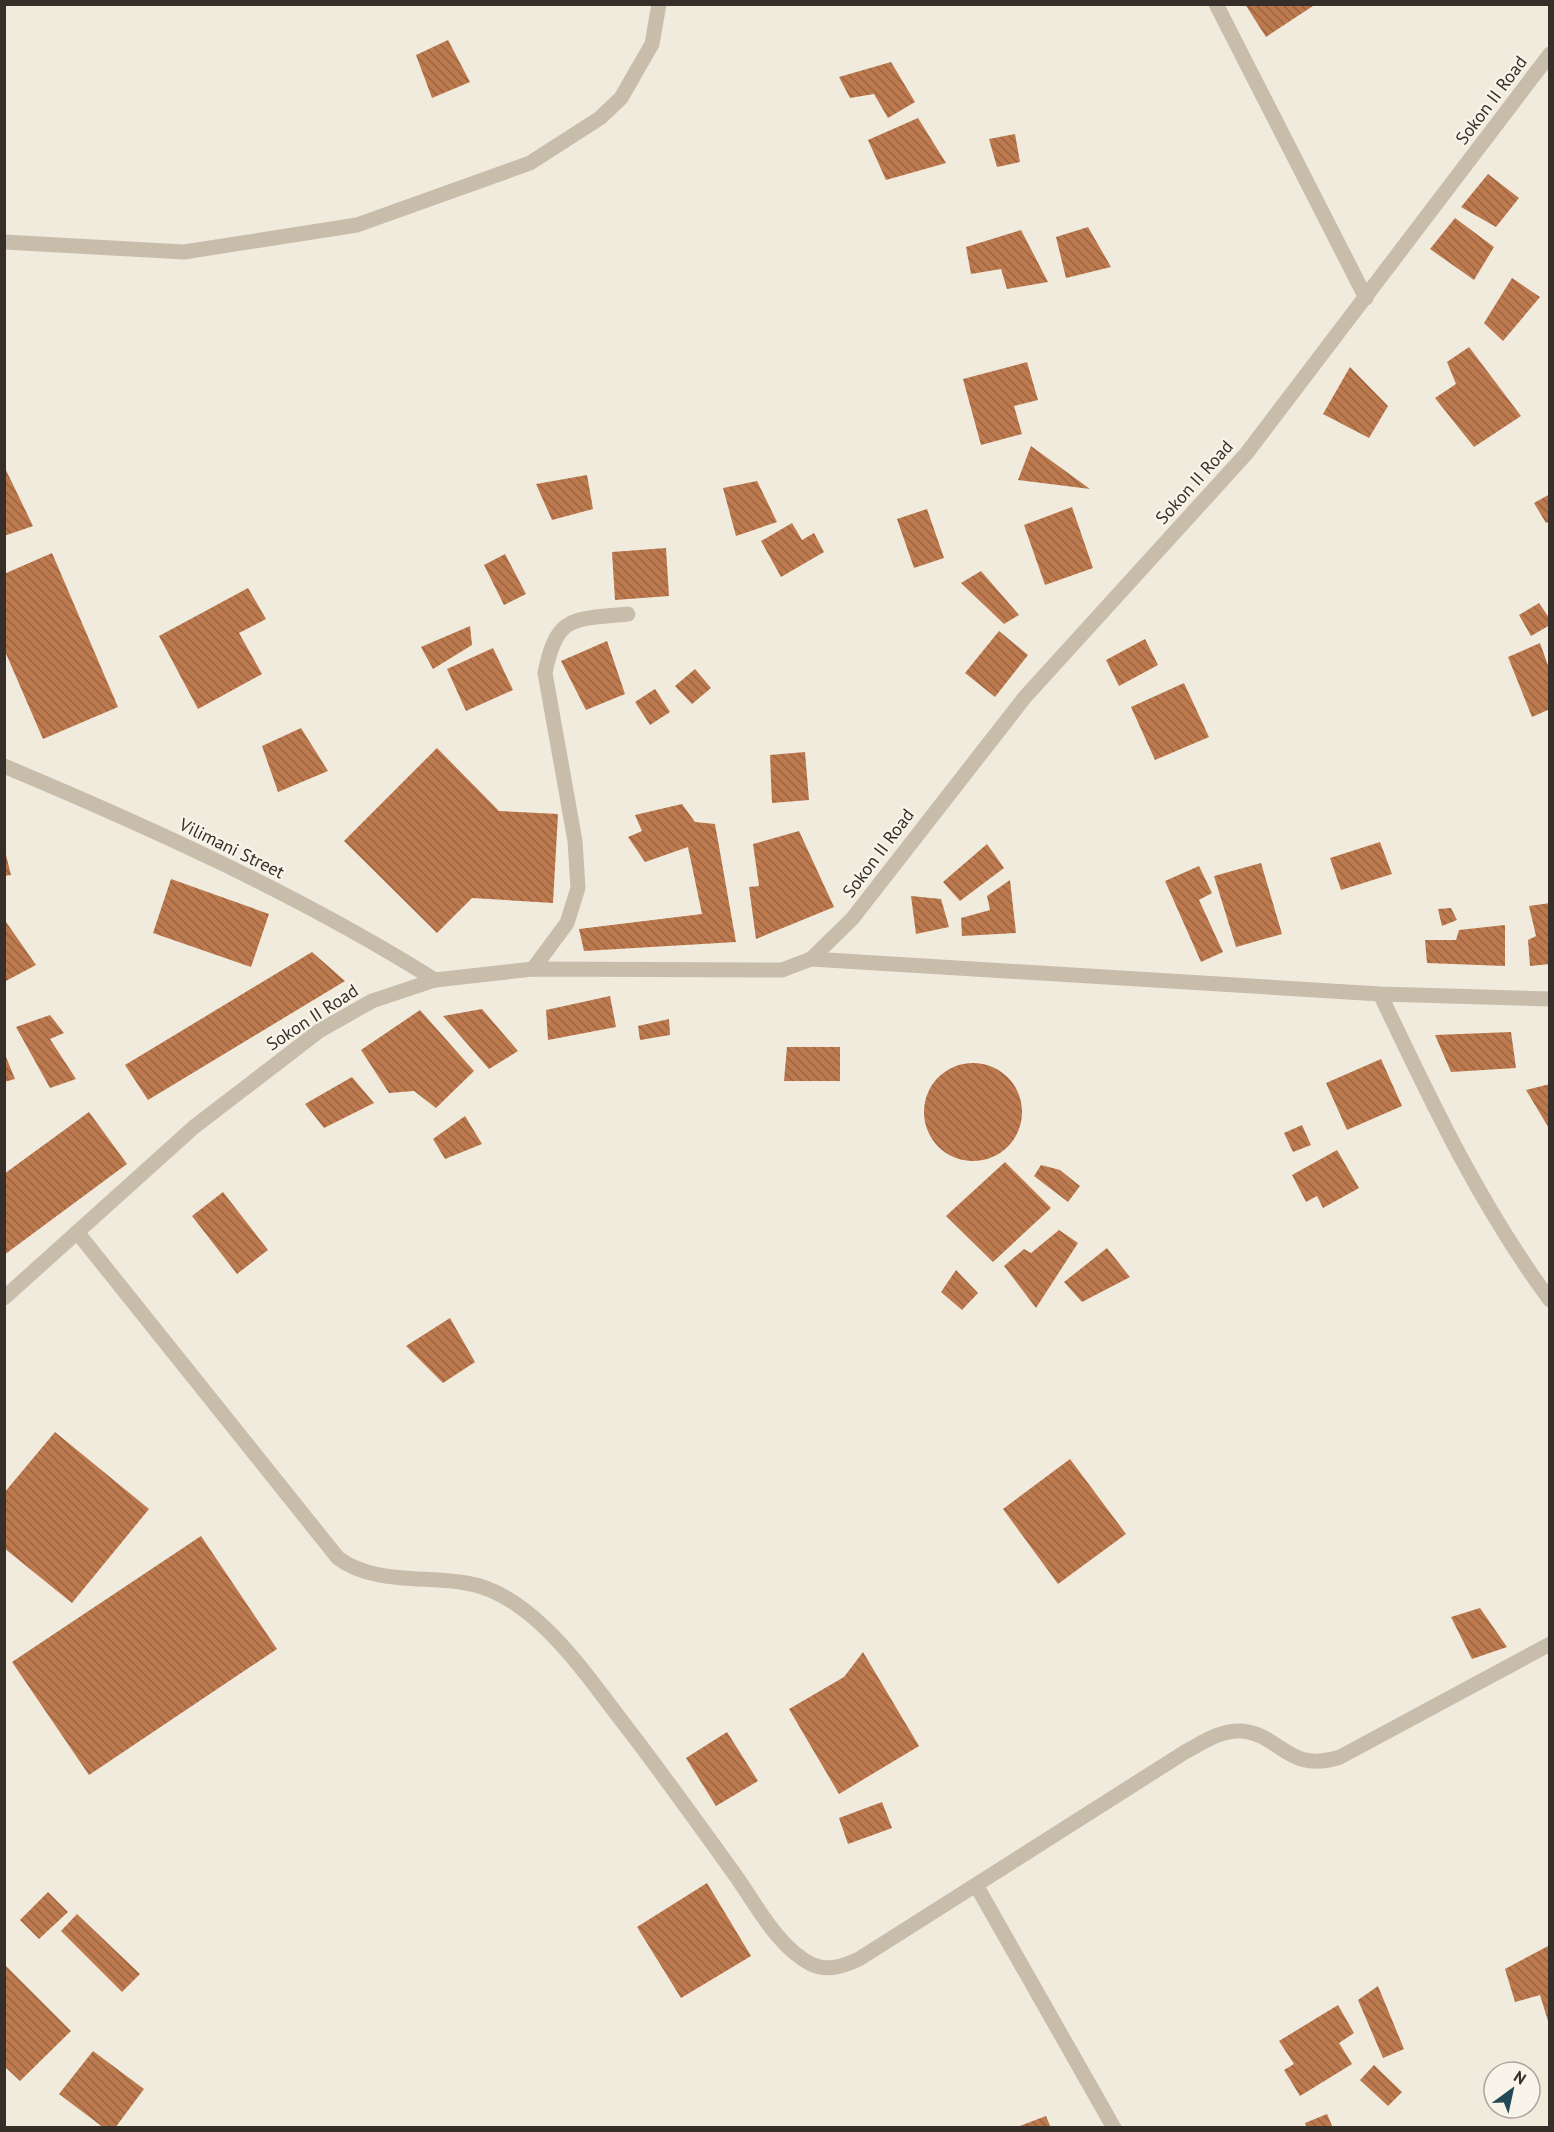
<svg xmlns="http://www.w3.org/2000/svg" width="1554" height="2132" font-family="'PT Sans',sans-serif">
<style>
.building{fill:url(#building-back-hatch)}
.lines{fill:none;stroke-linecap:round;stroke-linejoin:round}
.minor{stroke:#c8bdab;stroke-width:15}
.tertiary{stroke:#c8bdab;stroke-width:15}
.labels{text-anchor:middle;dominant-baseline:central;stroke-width:4.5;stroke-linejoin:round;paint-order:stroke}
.street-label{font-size:18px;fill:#362f29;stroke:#f9f4ea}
</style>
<defs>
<pattern id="building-back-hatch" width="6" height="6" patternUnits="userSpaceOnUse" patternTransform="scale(1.5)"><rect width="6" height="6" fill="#bd7a4f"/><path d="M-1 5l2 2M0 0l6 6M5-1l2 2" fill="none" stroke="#9a6442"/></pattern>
</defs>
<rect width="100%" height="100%" fill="#f1ebde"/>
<!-- building -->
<path class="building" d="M1245,4H1316L1266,37Z
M448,40L470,82L432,98L416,55Z
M891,62L915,102L888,118L874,94L850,98L839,77Z
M918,118L946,163L886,180L868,140Z
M1015,134L1020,162L997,167L989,139Z
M1488,174L1519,198L1496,227L1461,207Z
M1455,218L1494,247L1474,280L1430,249Z
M1088,227L1111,267L1066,278L1056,237Z
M1021,230L1048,282L1007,289L1001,269L971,274L966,247Z
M1512,278L1540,297L1503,341L1484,323Z
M1469,347L1521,416L1474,447L1435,398L1456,384L1447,362Z
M1027,362L1038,400L1014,406L1022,434L981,445L963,379Z
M1350,367L1388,406L1369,438L1323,414Z
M1031,446L1090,489L1018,480Z
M4,466L33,526L4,536Z
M587,475L593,509L552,520L536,484Z
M757,481L777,522L736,536L723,488Z
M1550,494V521L1546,523L1534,503Z
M1072,507L1093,568L1045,585L1024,525Z
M927,509L944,558L914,568L897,519Z
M792,523L802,540L814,533L824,552L781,577L761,541Z
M666,548L669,596L615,600L612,552Z
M52,553L118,707L43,739L4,649V574Z
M505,554L526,594L504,605L484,565Z
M981,571L1019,615L1004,624L961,583Z
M248,588L266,619L239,633L262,674L198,709L159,636Z
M1539,603L1550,619V625L1531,636L1519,615Z
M470,626L472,645L433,669L421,647Z
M999,631L1028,655L995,697L965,673Z
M1145,639L1158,665L1119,686L1106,660Z
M607,641L625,694L586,710L561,661Z
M1540,643L1550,671V709L1532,717L1508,657Z
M493,648L513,690L466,711L447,669Z
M695,669L711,688L692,704L675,686Z
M1184,683L1209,737L1155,760L1131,707Z
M655,689L670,712L650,725L635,702Z
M301,728L328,771L278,792L262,746Z
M437,748L499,811L558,814L553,903L472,898L437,933L344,841Z
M805,752L809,800L772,803L770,755Z
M682,804L695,822L715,824L736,942L584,951L579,929L702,914L688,847L645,862L628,837L642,831L635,815Z
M799,831L834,907L756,939L749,887L759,886L753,844Z
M1380,842L1392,874L1341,890L1330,858Z
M987,844L1004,868L960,901L943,882Z
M4,847L11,875L4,876Z
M1261,863L1282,934L1236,947L1214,876Z
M1199,866L1212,893L1199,900L1223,952L1201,962L1165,881Z
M171,879L269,914L251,967L153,933Z
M1010,880L1016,933L962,936L961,918L990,910L987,896Z
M911,896L941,899L949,927L916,934Z
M1550,903V964L1530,966L1528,940L1536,936L1529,906Z
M1451,908L1457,920L1442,926L1438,909Z
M4,919L36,965L4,982Z
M1505,925V966L1427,963L1425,940H1456L1459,930Z
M312,952L345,981L148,1100L125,1065Z
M610,996L616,1027L548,1040L546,1010Z
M482,1009L518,1051L489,1069L443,1016Z
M420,1010L474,1071L436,1108L414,1091L389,1093L361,1050Z
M50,1015L64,1033L50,1039L76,1079L50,1088L16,1027Z
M669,1019L670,1035L640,1040L638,1026Z
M1511,1032L1516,1068L1451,1072L1435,1035Z
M787,1047H840V1081H784Z
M4,1052L15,1079L4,1082Z
M1381,1059L1402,1106L1347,1130L1326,1083Z
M924 1112a49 49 0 1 1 98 0a49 49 0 1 1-98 0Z
M352,1077L374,1103L324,1128L305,1104Z
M1550,1084V1130L1526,1090Z
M89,1112L127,1164L4,1255V1174Z
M465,1116L482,1144L445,1159L433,1139Z
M1302,1125L1311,1145L1293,1152L1284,1133Z
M1337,1150L1359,1188L1323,1208L1317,1196L1306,1202L1292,1175Z
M1005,1162L1051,1208L993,1262L946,1216Z
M1041,1165L1060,1170L1080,1186L1068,1202L1034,1176Z
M223,1192L268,1250L237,1274L192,1216Z
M1059,1230L1078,1243L1036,1308L1004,1266L1024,1249L1031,1253Z
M1107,1248L1130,1277L1082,1302L1064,1282Z
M956,1270L978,1293L962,1310L941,1292Z
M450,1318L475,1362L443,1383L406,1346Z
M55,1432L149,1509L72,1603L4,1548V1493Z
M1070,1459L1126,1534L1058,1584L1003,1509Z
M201,1536L277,1649L89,1775L12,1662Z
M1480,1608L1507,1647L1472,1659L1451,1617Z
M863,1652L919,1746L839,1794L789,1709L844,1677Z
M727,1732L758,1781L716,1806L686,1758Z
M882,1802L892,1828L848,1844L839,1818Z
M707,1883L751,1956L681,1998L637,1927Z
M48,1892L68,1912L39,1939L20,1920Z
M77,1914L140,1974L122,1992L61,1931Z
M1550,1945V2020L1548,2021L1540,1995L1515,2002L1505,1969Z
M4,1964L71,2031L20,2081L4,2066Z
M1378,1986L1404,2049L1383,2058L1358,2000Z
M1338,2005L1354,2033L1339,2043L1352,2064L1300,2096L1284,2070L1294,2064L1279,2041Z
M93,2051L144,2089L115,2128H104L59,2094Z
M1374,2065L1402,2092L1388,2106L1360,2080Z
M1327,2114L1333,2128H1307L1305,2123Z
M1046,2116L1051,2128H1017V2127Z"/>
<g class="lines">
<!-- minor -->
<path class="minor" d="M1216,4L1366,298
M4,242L184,252L357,225L530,163L600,118L621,98L652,44L659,4
M4,766C152,828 299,895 435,980
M811,959L1380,994L1550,999
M533,969L567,923L578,888L575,841L545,673C557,613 574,620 628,614
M1380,994C1430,1099 1480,1206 1550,1300
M77,1232L338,1558C372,1584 425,1576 466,1583C533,1593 586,1675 625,1725C662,1773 697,1822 733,1872C755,1902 777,1947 811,1964C828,1972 844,1966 859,1959L1185,1752C1202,1743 1220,1730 1241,1731C1281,1734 1287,1774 1340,1757L1550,1644
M976,1885L1114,2128"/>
<!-- tertiary -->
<path class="tertiary" d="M4,1298L194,1127L319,1031L372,1001L435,980L533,969L782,970L811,959L852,919L1025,697L1246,454L1550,54"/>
</g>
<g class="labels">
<!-- street labels -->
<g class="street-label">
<text transform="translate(1491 100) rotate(-53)">Sokon II Road</text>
<text transform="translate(1194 482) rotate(-48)">Sokon II Road</text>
<text transform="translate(232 848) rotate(26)">Vilimani Street</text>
<text transform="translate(878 853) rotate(-53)">Sokon II Road</text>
<text transform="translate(312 1017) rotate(-33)">Sokon II Road</text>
</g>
</g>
<!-- border -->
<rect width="1554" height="2132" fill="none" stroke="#362f29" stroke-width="12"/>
<!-- north arrow -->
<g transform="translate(1512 2090) rotate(33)"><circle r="28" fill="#f9f4ea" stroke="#aba59d" stroke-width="1.5"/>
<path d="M0-4.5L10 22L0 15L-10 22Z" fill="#224a55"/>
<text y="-9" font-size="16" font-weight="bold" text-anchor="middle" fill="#362f29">N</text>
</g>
</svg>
